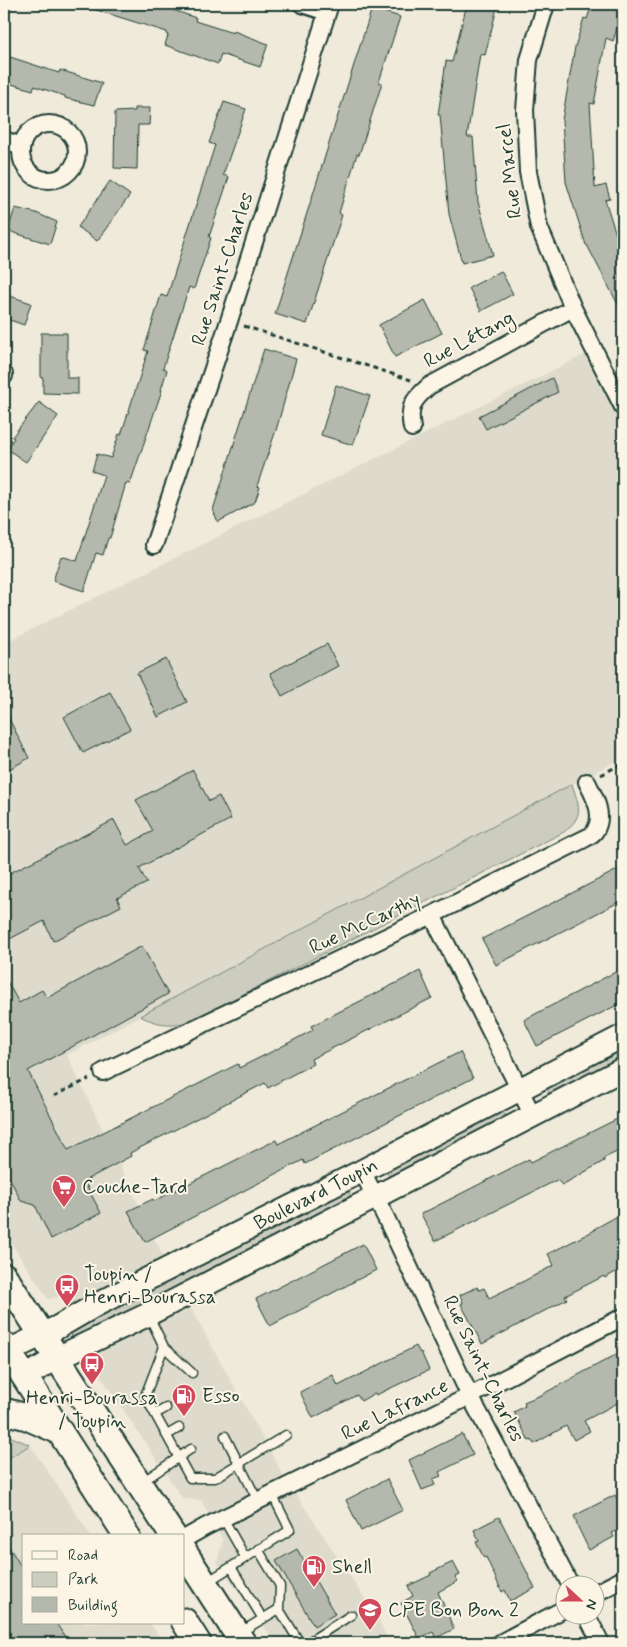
<svg xmlns="http://www.w3.org/2000/svg" width="627" height="1647" font-family="Mynerve,sans-serif">
<style>
.built{fill:#dedbcc}
.green{fill:#cccdbf;stroke:#76857a}
.building{fill:#b5b9ad;stroke:#1f3d34}
.lines{fill:none;stroke-linecap:round;stroke-linejoin:round}
.lane-casing{stroke:#1f3d34;stroke-width:11}
.street-casing{stroke:#1f3d34;stroke-width:20}
.secondary-casing{stroke:#1f3d34;stroke-width:26}
.primary-casing{stroke:#1f3d34;stroke-width:29}
.path{stroke:#1f3d34;stroke-width:3;stroke-dasharray:5 4;stroke-linecap:butt}
.lane{stroke:#fcf5e5;stroke-width:8}
.street{stroke:#fcf5e5;stroke-width:16}
.secondary{stroke:#fcf5e5;stroke-width:22}
.primary{stroke:#fcf5e5;stroke-width:25}
.labels{text-anchor:middle;dominant-baseline:central;stroke-width:4;stroke-linejoin:round;paint-order:stroke}
.street-label{font-size:20px;fill:#1f3d34;stroke:#fcf5e5}
.poi-label{font-size:20px;fill:#1f3d34;stroke:#fcf5e5;text-anchor:start}
</style>
<rect width="100%" height="100%" fill="#efeada"/>
<filter id="ink" filterUnits="userSpaceOnUse"><feTurbulence type="fractalNoise" baseFrequency=".02" numOctaves="2"/><feDisplacementMap in="SourceGraphic" scale="10" xChannelSelector="R" yChannelSelector="G"/><feConvolveMatrix kernelMatrix="1 2 1 2 8 2 1 2 1" color-interpolation-filters="sRGB"/></filter>
<g filter="url(#ink)">
<!-- built -->
<path class="built" d="M596,349L623,397V757L67,1055L170,1271L282,1473L378,1619L389,1643H276L217,1562L223,1540L201,1500L183,1499L100,1375L105,1363L64,1296L48,1299L4,1232V643Z
M30,1445L91,1536H24V1623H150L164,1643H4V1461Z"/>
<!-- green -->
<path class="green" d="M572,784C579,807 585,815 564,832L186,1023C167,1025 158,1025 140,1016Z
M623,1044V1062L550,1095L547,1088Z
M500,1110L506,1115V1118L392,1178L386,1173V1170Z
M345,1190L349,1192L351,1197L346,1204L74,1339L72,1338L71,1332L93,1318Z
M4,1435H7L30,1445L4,1461Z"/>
<!-- building -->
<path class="building" d="M88,4H156L196,18L195,21L233,33L234,31L268,44L260,67L221,54L218,64L165,45L168,35L166,34L167,32L87,7Z
M467,4H498L485,55L480,54L467,137H473L478,202L493,255L462,263L449,214L440,115H438L446,61L452,62Z
M592,4H623V9L613,41L606,38L594,104L590,103L595,188L606,185L610,199L605,200L623,256V314L587,245H586L566,182L562,120L575,47L584,18L587,19Z
M372,8L400,17L379,82L382,83L359,155L357,154L339,213L342,215L307,324L275,314Z
M4,55L59,73L60,70L102,83L94,105L73,100L65,98V96L34,86L33,90L4,82Z
M224,102L246,109L223,175L229,177L209,237L211,238L194,289L189,287L163,368L167,370L161,390H162L130,484L126,483L110,538H108L103,555L96,553L84,591L53,581L61,556L77,561L104,475L92,471L97,454L111,458L119,434L121,435L148,351L144,350L161,295L167,297L215,145L209,143Z
M135,108H150L149,125H138L137,169L114,168L115,112L135,111Z
M110,181L130,195L97,241L78,227Z
M15,208L36,213L57,222L50,244L8,231Z
M501,271L513,294L481,311L469,288Z
M4,294L31,303L24,325L4,318Z
M425,300L442,333L395,357L379,325Z
M41,333H67V378H78V394L43,393V378H41Z
M264,349L296,359L277,427L257,486L260,487L255,502L218,522L213,510Z
M552,378L558,392L486,429L479,416Z
M336,385L370,396L353,445L321,435Z
M39,402L58,416L26,462L7,449L14,438L12,437Z
M327,644L338,666L282,696L270,673Z
M166,659L187,702L158,717L137,673Z
M110,692L130,729L83,753L64,717Z
M4,709L29,758L4,772Z
M193,770L209,801L219,796L231,819L139,868L147,883L117,898L121,906L53,941L44,921L4,942V876L114,820L127,845L153,831L136,800Z
M623,867V900L496,965L482,939Z
M142,946L168,994L28,1071L68,1150L238,1064L239,1068L277,1049L313,1030L311,1026L420,971L432,998L311,1059L313,1064L290,1076L268,1088L265,1083L130,1153L131,1156L84,1181L101,1213L51,1239L35,1205L21,1201L4,1167V976L19,1003L42,990L47,998Z
M623,968V1002L537,1046L524,1020Z
M460,1052L473,1078L305,1164L303,1160L145,1242L128,1211L153,1199L154,1201L276,1140L278,1144Z
M623,1116V1149L604,1158V1161L562,1185L557,1180L435,1241L421,1214L529,1159L531,1162Z
M623,1213V1268L605,1278L604,1276L565,1296L567,1299L482,1344L461,1304L463,1303L460,1295L477,1287L479,1290L484,1288L489,1298L526,1280L554,1265L548,1254L595,1230L594,1229Z
M363,1244L376,1270L270,1326L256,1299Z
M416,1346L420,1353L421,1352L429,1370L376,1395L375,1393L361,1401L357,1395L313,1418L300,1392L333,1375L338,1386Z
M623,1351V1400L584,1421L590,1431L574,1440L566,1426L534,1444L531,1440L529,1441L514,1412L525,1406L524,1402L541,1395Z
M462,1434L473,1455L439,1472L441,1476L433,1479L435,1485L422,1490L409,1460Z
M387,1479L403,1510L361,1531L346,1500Z
M615,1495L623,1510V1528L612,1533L614,1537L589,1550L576,1523L577,1522L574,1516Z
M499,1517L535,1588L510,1601L505,1590L502,1592L486,1557L484,1558L476,1542L479,1541L474,1530Z
M4,1539L24,1571V1623H56L69,1643H4Z
M297,1549L335,1614L314,1626L276,1561Z
M453,1562L460,1575L455,1577L458,1581L438,1592L454,1629L436,1638L433,1632L419,1638L401,1603L413,1596L408,1586L431,1575L430,1573Z"/>
<g class="lines">
<defs>
<path id="lane" d="M149,1316L164,1347L145,1396L190,1478H215L286,1435
M164,1347L192,1373
M155,1414L166,1408
M167,1435L179,1428
M225,1436L258,1501
M142,1482L191,1449
M223,1518L245,1557
M207,1582L231,1567
M279,1609L300,1643
M263,1619L231,1567L290,1530L272,1494
M241,1632L279,1609L280,1586L258,1549
M307,1643L351,1615"/>
<path id="street" d="M302,4L327,12
M546,4L529,60L525,110L528,172L539,227L573,308L623,407
M21 152a28 28 0 1 1 56 0a28 28 0 1 1-56 0Z
M4,140L22,146
M4,374V376
M412,428C408,406 413,400 429,386L573,308
M154,545L229,321L330,4
M432,915L533,1116
M103,1072L432,915L582,840C586,838 593,835 595,831C605,815 594,796 587,782
M362,1171L386,1218L470,1396L570,1584
M184,1539L205,1527L470,1396L623,1317
M594,1594L623,1579
M586,1614L601,1643
M500,1643L564,1609"/>
<g id="secondary">
<path id="s1" d="M4,1353L58,1327L96,1305L362,1171L623,1036"/>
<path d="M24,1377L57,1358L149,1314L623,1069"/>
</g>
<path id="primary" d="M4,1276L173,1536
M4,1345L127,1536
M4,1411L27,1417L59,1431
M184,1552L243,1643
M184,1621L198,1643"/>
</defs>
<!-- lane casing -->
<use href="#lane" class="lane-casing"/>
<!-- street casing -->
<use href="#street" class="street-casing"/>
<!-- secondary casing -->
<use href="#secondary" class="secondary-casing"/>
<!-- primary casing -->
<use href="#primary" class="primary-casing"/>
<!-- path -->
<path class="path" d="M244,326L411,380
M601,775L623,763
M54,1096L89,1079"/>
<!-- lane -->
<use href="#lane" class="lane"/>
<!-- street -->
<use href="#street" class="street"/>
<!-- secondary -->
<use href="#secondary" class="secondary"/>
<!-- primary -->
<use href="#primary" class="primary"/>
</g>
</g>
<!-- icons -->
<defs>
<symbol id="supermarket-pin" viewBox="-11 -11 22 30"><path d="M0 17L-7.5 6A9.5 9.5 0 1 1 7.5 6Z" fill="#d1495b" stroke="#fcf5e5"/><path d="M-6-5.5h2.5l.6 2H6L4.5 2H-2.5L-4.4-4H-6ZM-1.5 3.2a1.3 1.3 0 1 0 .1 0ZM3 3.2a1.3 1.3 0 1 0 .1 0Z" fill="#fff"/></symbol>
<symbol id="bus-pin" viewBox="-11 -11 22 30"><path d="M0 17L-7.5 6A9.5 9.5 0 1 1 7.5 6Z" fill="#d1495b" stroke="#fcf5e5"/><path d="M-5-6H5V4H4V6H2V4H-2V6H-4V4H-5ZM-3.5-4V0h7V-4ZM-3.5 1.2v1.5H-2V1.2ZM2 1.2v1.5H3.5V1.2Z" fill="#fff"/></symbol>
<symbol id="fuel-pin" viewBox="-11 -11 22 30"><path d="M0 17L-7.5 6A9.5 9.5 0 1 1 7.5 6Z" fill="#d1495b" stroke="#fcf5e5"/><path d="M-5.5-6h7V0h2V4h1.3V-2.5L3-4.5l.8-.8L6-3V5H2.5V1h-1V6h-7ZM-4.2-4.7v3.2H.2V-4.7Z" fill="#fff"/></symbol>
<symbol id="school-pin" viewBox="-11 -11 22 30"><path d="M0 17L-7.5 6A9.5 9.5 0 1 1 7.5 6Z" fill="#d1495b" stroke="#fcf5e5"/><path d="M0-5L7-2L0 1L-7-2ZM-4 1L0 2.5L4 1V4Q0 6-4 4Z" fill="#fff"/></symbol>
</defs>
<g fill-rule="evenodd">
<use href="#supermarket-pin" x="50" y="1173" width="28" height="38"/>
<use href="#bus-pin" x="53" y="1272" width="28" height="38"/>
<use href="#bus-pin" x="78" y="1350" width="28" height="38"/>
<use href="#fuel-pin" x="170" y="1382" width="28" height="38"/>
<use href="#fuel-pin" x="300" y="1553" width="28" height="38"/>
<use href="#school-pin" x="356" y="1596" width="28" height="38"/>
</g>
<g class="labels">
<!-- street labels -->
<g class="street-label">
<text transform="translate(510 171) rotate(-97)">Rue Marcel</text>
<text transform="translate(223 269) rotate(-72)">Rue Saint-Charles</text>
<text transform="translate(469 340) rotate(-28)">Rue Létang</text>
<text transform="translate(365 924) rotate(-25)">Rue McCarthy</text>
<text stroke="none"><textPath href="#s1" startOffset="350">Boulevard Toupin</textPath></text>
<text transform="translate(483 1369) rotate(64)">Rue Saint-Charles</text>
<text transform="translate(395 1410) rotate(-26)">Rue Lafrance</text>
</g>
<!-- poi labels -->
<g class="poi-label">
<text x="82" y="1187">Couche-Tard</text>
<text x="84" y="1274">Toupin /<tspan x="84" dy="23">Henri-Bourassa</tspan></text>
<text x="202" y="1396">Esso</text>
<text x="92" y="1398" text-anchor="middle">Henri-Bourassa<tspan x="92" dy="23">/ Toupin</tspan></text>
<text x="332" y="1567">Shell</text>
<text x="388" y="1610">CPE Bon Bon 2</text>
</g>
</g>
<!-- margin -->
<rect width="627" height="1647" fill="none" stroke="#fcf5e5" stroke-width="20"/>
<rect x="10" y="10" width="607" height="1627" fill="none" stroke="#1f3d34" stroke-width="2" filter="url(#ink)"/>
<!-- legend -->
<rect x="22" y="1534" width="162" height="90" fill="#fcf5e5" stroke="#a4ab9e"/>
<rect x="32" y="1551" width="25" height="8" fill="#fcf5e5" stroke="#a4ab9e"/>
<text x="68" y="1560" font-size="15" fill="#1f3d34">Road</text>
<rect x="32" y="1572" width="25" height="15" fill="#cccdbf" stroke="#a4ab9e"/>
<text x="68" y="1584" font-size="15" fill="#1f3d34">Park</text>
<rect x="32" y="1597" width="25" height="15" fill="#b5b9ad" stroke="#a4ab9e"/>
<text x="68" y="1610" font-size="15" fill="#1f3d34">Building</text>
<!-- north arrow -->
<g transform="translate(580 1600) rotate(111)"><circle r="24" fill="#fcf5e5" stroke="#a4ab9e"/>
<path d="M0-4L9 19L0 12L-9 19Z" fill="#d1495b"/>
<text y="-8" font-size="14" font-weight="bold" text-anchor="middle" fill="#1f3d34">N</text>
</g>
</svg>
